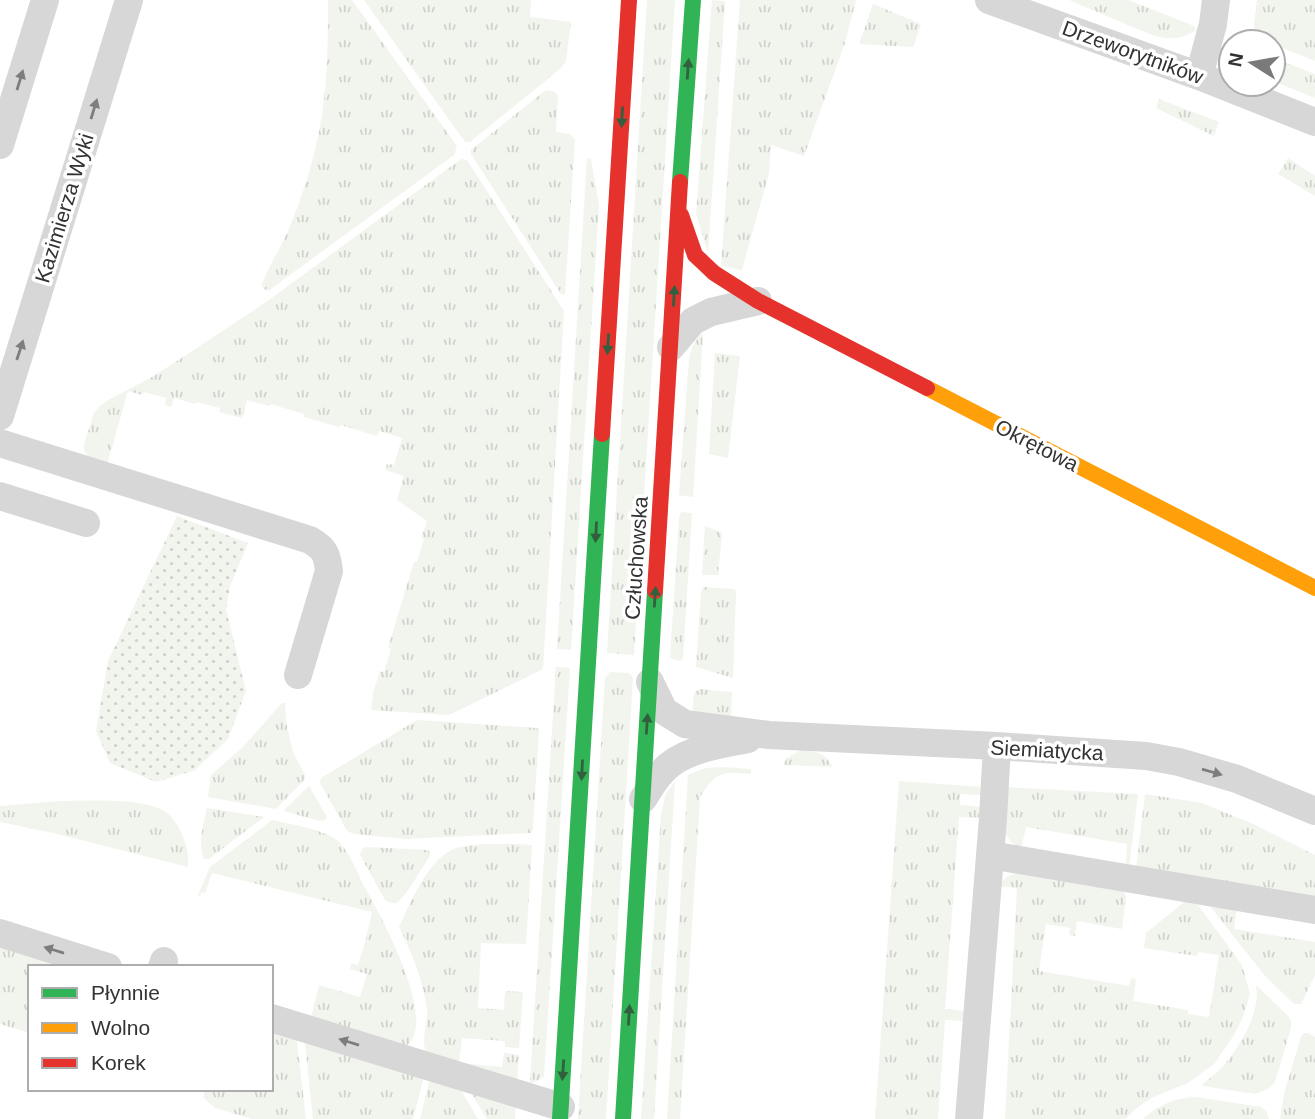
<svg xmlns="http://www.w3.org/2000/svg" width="1315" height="1119" font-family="Helvetica,sans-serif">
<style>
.grass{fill:url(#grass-tufts)}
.park{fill:url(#park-dots)}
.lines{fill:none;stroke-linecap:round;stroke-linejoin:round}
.street{stroke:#d7d7d7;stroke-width:28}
.fast{stroke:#30b455;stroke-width:16}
.slow{stroke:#ff9f0a;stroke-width:16}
.jam{stroke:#e5322d;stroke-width:16}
.oneway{fill:#32603f}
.oneway2{fill:#7d7d7d}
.labels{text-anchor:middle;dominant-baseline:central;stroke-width:7;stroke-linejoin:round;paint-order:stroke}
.street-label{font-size:21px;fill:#333;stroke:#fff}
</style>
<defs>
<pattern id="grass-tufts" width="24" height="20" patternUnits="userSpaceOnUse" patternTransform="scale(1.75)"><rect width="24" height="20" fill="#f1f5ed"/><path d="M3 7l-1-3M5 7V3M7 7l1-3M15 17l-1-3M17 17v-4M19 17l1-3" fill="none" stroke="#cfd2cc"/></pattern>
<pattern id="park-dots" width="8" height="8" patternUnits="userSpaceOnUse" patternTransform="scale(1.75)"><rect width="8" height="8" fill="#f1f5ed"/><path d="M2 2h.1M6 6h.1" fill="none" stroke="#cfd2cc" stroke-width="1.8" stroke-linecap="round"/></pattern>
</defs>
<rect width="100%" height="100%" fill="#fff"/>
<!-- grass -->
<path class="grass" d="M328,0H352L457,146L454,155L268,291L263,288L262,284C269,266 280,249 288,231C303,197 319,144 323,107C328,72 328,36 328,0Z
M364,0H531L530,17L571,22L566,61L560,69L470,142H465Z
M647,0H675L634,655L607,653Z
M712,0L725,1L708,253L696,214Z
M740,0H856L845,43L804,156L771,145L769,173L742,270L721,266Z
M1069,0H1128L1194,26L1196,30C1181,40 1170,40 1152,35Z
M1257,0H1315V61L1273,44V42H1268L1255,37L1254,25Z
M873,4L921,24L913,47L859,44Z
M1273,58L1315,74V98L1273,81Z
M546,90L553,91L558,95L556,132L570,134L575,140L565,293L564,295L561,294L471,154L472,149Z
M1159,99L1219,122L1214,136L1156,108Z
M587,158L591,159L599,205L571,650L557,649Z
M1288,158L1315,176V196L1278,174Z
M461,159L467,160L564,311L543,669L449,715L371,710L373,693L380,671L384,672L391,649L388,648L414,562H417L424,539L421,538L427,521L397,500L404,476L385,470L387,464L394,465L402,438L379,431L377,436L341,425L339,427L304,417V414L271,404L269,406L247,400L242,418L219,412L220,408L197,402L196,404L174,398L171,407L165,405L166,398L144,392L142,395L128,391L106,468L92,463L84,450V444L94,413L100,406L108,400L152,377L197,348L269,300Z
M703,333L693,497L679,495L689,359C691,349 695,339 703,333Z
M715,353L740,356L728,458L709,454Z
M681,512L692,513L683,659L680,661L670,658L679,519Z
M705,526L722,533L718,575H702Z
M704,587L734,589L736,591L733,678L696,667L701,592Z
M556,667L570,668L544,1076L538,1081L530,1083Z
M610,672L629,673L633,678L606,1119H578L605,678Z
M700,689L732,692L731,720L692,716L694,693Z
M282,703H285L286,722L293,752L305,775V779L276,809L208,797L211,775L242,748Z
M417,720L537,728L539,730L533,828L531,833L405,839L354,834L347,831L320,783L321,778Z
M801,750C816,751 826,753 832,767L783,765L787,758Z
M722,767L751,769V774C721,772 717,771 700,797L680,1119H667L688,775L705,768Z
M675,781L654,1119H641L661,814L666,794Z
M899,781L982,787L981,795L960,794V805L980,807L979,817L978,818L959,817L945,1009L965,1011L964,1021L945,1020L938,1119H875Z
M309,786L327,817L325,820L320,821L283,811Z
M1004,787L1138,794L1129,867H1126L1127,844L1026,827L1021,849C995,834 1003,813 1004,787Z
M1145,794L1202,803L1253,824L1315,855V898L1136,869Z
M60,801C87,801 146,797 167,813C174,819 179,827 182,835C187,846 189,856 188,867L53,833L0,822V806Z
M207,808L264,817L209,859H204C197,843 204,824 207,808Z
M272,820C289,824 327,830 339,842C350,853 356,870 363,884C378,911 443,1026 404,1047L311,1018L319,985L360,997L367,974L350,969L351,963L358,965L366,939L372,912L212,873L205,893L202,892L200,896L198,895L210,867Z
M519,844L532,845L526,944L481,943L478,1008L504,1010L505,991L523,992L519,1048L505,1047V1041L462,1038L459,1063L502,1067L504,1053L519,1055L517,1084L427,1054C420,1040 428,1026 427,1011C424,982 412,953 399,927C411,902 430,853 460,847C479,843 500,844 519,844Z
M367,847L427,850L430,852V856C424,864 403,902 396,903C391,904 389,902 385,900L360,855L362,849Z
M1021,872L1123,890L1126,897L1122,929L1077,921L1075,936L1069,935L1070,928L1046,924L1039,971L1129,986L1131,978L1136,979L1133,1001L1188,1010V1014L1209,1017L1219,955L1198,952L1197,956L1144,948L1146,933L1184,902H1191L1198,905L1242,965L1250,994L1243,1017L1234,1035L1214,1064L1188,1083L1151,1098L1134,1110L1126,1119H1005L1017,888L997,886V885L1008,876Z
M1206,901L1237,906L1234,929L1315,942V975L1301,1004H1294L1265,976Z
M0,944L76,967H30V1033L0,1024Z
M1256,985L1288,1016L1291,1021V1028L1275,1082L1268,1089L1255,1094L1203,1086V1084C1210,1078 1218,1072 1224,1065C1241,1045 1261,1012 1256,985Z
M271,1026L296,1033L306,1119H252L215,1108L203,1097L205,1089H271Z
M1304,1033H1308L1315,1037V1119H1280L1284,1094L1301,1037Z
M304,1035L425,1073L413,1119H313Z
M431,1075L456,1082L478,1119H420Z
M466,1085L516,1101L515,1119H487Z
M1195,1097L1261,1107L1266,1111L1269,1119H1143C1158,1105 1174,1098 1195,1097Z"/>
<!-- park -->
<path class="park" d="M177,516L248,543L230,586L226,609L246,691L228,739L195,770L156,782L110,763L96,731L108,661Z"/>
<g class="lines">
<!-- street -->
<path class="street" d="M989,0L1199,76L1315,122
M1199,76L1213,24L1216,0
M0,145L45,0
M671,347L693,321L711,312L758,301
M0,416L129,0
M0,443L310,540C325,549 327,554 329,571L298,675
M0,496L86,523
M650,682L664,711L685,724L769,735L997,746L1146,756L1179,762L1237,779L1315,811
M643,799C649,790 654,780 662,772C682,749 720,745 748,739
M990,855L1315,910
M0,933L108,967
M162,967L164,961
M271,1018L561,1107
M969,1119L993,818L997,746"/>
<!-- fast -->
<path class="fast" d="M680,182L693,0
M560,1119L602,434
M623,1119L655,591"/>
<!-- slow -->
<path class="slow" d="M927,388L1315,588"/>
<!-- jam -->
<path class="jam" d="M681,215L695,255L714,273L758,301L927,388
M602,434L629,0
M655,591L680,182"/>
</g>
<!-- one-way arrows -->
<defs><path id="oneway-solid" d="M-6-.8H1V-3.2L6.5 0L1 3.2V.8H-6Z" transform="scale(1.75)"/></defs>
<g class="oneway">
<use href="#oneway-solid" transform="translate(688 69) rotate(-86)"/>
<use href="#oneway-solid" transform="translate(622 117) rotate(93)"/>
<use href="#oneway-solid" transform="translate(674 296) rotate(-87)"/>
<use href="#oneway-solid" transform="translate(608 344) rotate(94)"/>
<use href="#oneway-solid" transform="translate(596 532) rotate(93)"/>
<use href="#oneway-solid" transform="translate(655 597) rotate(-86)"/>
<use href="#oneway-solid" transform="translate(647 724) rotate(-86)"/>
<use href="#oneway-solid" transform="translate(582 770) rotate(93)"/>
<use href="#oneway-solid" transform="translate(629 1015) rotate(-87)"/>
<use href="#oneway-solid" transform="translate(563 1070) rotate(94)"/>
</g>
<g class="oneway2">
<use href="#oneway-solid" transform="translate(20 80) rotate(-73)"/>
<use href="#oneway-solid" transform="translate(94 109) rotate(-73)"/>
<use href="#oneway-solid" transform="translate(20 350) rotate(-72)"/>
<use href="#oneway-solid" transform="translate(1212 772) rotate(16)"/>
<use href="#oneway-solid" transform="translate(54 950) rotate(-163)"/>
<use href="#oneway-solid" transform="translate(349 1042) rotate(-163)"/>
</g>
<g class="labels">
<!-- street labels -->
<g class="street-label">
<text transform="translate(1133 52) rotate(20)">Drzeworytników</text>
<text transform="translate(64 208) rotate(-73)">Kazimierza Wyki</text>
<text transform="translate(1037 445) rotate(27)">Okrętowa</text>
<text transform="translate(636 558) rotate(-86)">Człuchowska</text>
<text transform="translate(1047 750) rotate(3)">Siemiatycka</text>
</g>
</g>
<!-- legend -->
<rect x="28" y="965" width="245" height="126" fill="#ffffff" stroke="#adadad" stroke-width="2"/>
<rect x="42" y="988" width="35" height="10" fill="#30b455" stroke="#adadad" stroke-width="2"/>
<text x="91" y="1000" font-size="21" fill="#333333">Płynnie</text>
<rect x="42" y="1023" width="35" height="10" fill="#ff9f0a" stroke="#adadad" stroke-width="2"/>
<text x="91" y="1035" font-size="21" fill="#333333">Wolno</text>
<rect x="42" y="1058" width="35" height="10" fill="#e5322d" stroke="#adadad" stroke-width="2"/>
<text x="91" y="1070" font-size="21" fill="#333333">Korek</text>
<!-- north arrow -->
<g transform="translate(1252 63) rotate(281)"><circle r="33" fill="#ffffff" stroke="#adadad" stroke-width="2"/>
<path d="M0-5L12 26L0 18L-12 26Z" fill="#7a7a7a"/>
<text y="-10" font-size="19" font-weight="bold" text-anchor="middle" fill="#333333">N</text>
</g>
</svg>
